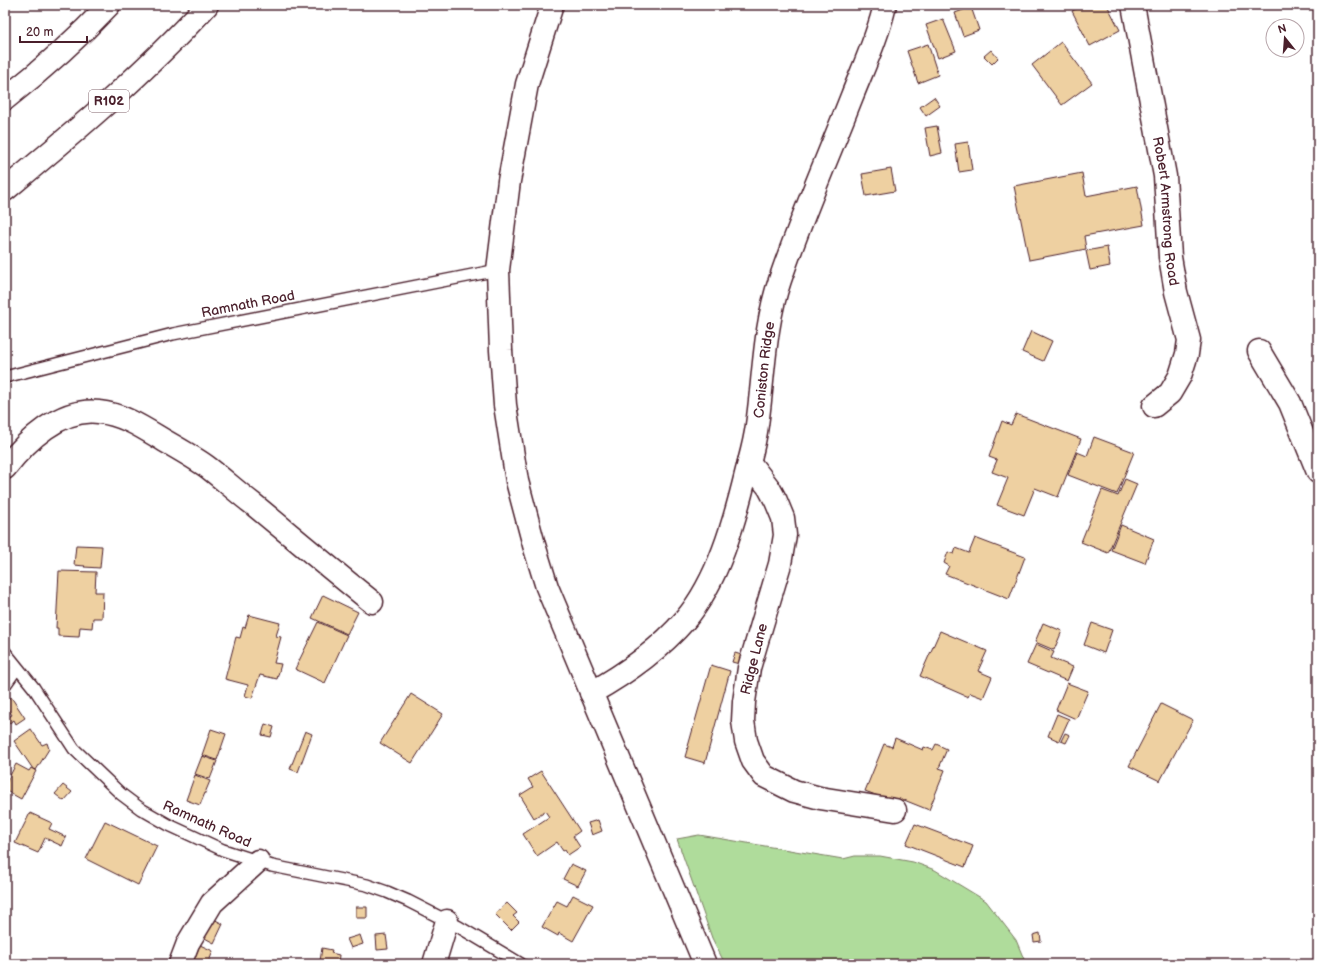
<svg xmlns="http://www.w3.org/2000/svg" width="1323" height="969" font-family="'Balsamiq Sans',sans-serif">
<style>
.green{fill:#afdc9b;stroke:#7c7e63}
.building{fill:#eed0a1;stroke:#4a1f2b}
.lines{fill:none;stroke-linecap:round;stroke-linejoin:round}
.service-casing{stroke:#4a1f2b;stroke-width:14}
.minor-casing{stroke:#4a1f2b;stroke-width:25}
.tertiary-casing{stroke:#4a1f2b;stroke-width:25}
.primary-casing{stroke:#4a1f2b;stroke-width:25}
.service{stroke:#fff;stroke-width:11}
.minor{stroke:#fff;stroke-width:22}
.tertiary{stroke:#fff;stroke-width:22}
.primary{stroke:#fff;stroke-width:22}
.labels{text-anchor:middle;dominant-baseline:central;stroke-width:3;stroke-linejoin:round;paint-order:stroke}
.shield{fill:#fff;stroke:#80626b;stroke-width:1}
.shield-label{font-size:13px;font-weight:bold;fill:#4a1f2b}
.street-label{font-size:14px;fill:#4a1f2b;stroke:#fff}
</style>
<rect width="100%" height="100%" fill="#fff"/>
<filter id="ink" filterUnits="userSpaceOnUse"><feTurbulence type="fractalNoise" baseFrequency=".025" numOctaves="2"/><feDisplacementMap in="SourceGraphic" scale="8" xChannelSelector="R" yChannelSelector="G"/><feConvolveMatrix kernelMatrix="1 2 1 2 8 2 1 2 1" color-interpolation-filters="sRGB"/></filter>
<g filter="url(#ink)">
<!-- green -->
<path class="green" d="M699,835L843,859L855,856H880L913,862L935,870L986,901L1016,940L1026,964H725L712,938L677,839Z"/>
<!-- building -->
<path class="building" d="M1084,5H1107L1120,30L1090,46L1072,11Z
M971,7L979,30L963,36L955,13Z
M943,19L956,51L938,58L926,25Z
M1061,42L1092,83L1062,105L1032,65Z
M928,44L938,75L918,83L907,51Z
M991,50L998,58L992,64L984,56Z
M934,97L940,106L926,116L920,107Z
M937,126L942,153L930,156L925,128Z
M968,142L972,170L959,172L955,144Z
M891,169L895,191L866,196L862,174Z
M1082,173L1086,196L1137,186L1144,225L1084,236L1086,249L1029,260L1014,186Z
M1107,247L1110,266L1090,270L1086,251Z
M1031,331L1052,341L1043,361L1022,352Z
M1016,414L1081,439L1058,497L1035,488L1024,515L997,505L1008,478L992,472L997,460L989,457L1002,421L1011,425Z
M1094,437L1134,452L1117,494L1068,475L1077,452L1087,456Z
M1125,479L1137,484L1108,553L1081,542L1102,490L1118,496Z
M1121,525L1154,539L1145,563L1111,550Z
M975,538L1025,557L1009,599L945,574L949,566L944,563L948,552L954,554L956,548L969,553Z
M76,545L102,546L100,568L84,567L85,566L74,565Z
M59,571L96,572L95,592H103L102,618H93L92,628L80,627L79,637L58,636V628H56Z
M323,595L358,612L347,634L312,618Z
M249,615L280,623L276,636L281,637L274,663L281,664L277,679L260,675L252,698L245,696L248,685L225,679L236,637L240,638L243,627L245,628Z
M318,622L347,635L325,683L295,669Z
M1043,623L1062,631L1054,650L1035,642Z
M1092,623L1112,630L1104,653L1084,645Z
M940,631L987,651L978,671L992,677L983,698L970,693L968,697L920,676Z
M1036,644L1054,652L1051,658L1073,667L1067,681L1027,664Z
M735,653L745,656L743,665L732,662Z
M711,665L730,671L705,763L685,757Z
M1067,683L1088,691L1076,719L1056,710Z
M411,694L443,714L412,763L380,743Z
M11,697L25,718L16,724L14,720L5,726V719L12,715L5,705V702Z
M1161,704L1193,720L1160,781L1129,766Z
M1057,714L1069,719L1059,741L1048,736Z
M265,724L274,727L271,737L262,735Z
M31,729L42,745L47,743L49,749L36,770L33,769L14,741Z
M211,729L226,734L217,760L202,755Z
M305,731L312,734L298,772L290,769Z
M1065,733L1070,735L1066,743L1061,741Z
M895,738L923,750L924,747L933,750L936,744L947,749L939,768L945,770L929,810L904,800L902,805L865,791L884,744L892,747Z
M202,756L217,761L210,779L195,774Z
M16,764L29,771L31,768L36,771L21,799L5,790V785Z
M541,771L580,831L573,836L580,847L568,855L565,850L563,851L557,842L537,856L523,834L549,817L545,811L534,818L520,795L533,787L528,779Z
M195,775L210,781L200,805L186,800Z
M63,785L72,792L64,801L55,794Z
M30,813L52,823L49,829L66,837L62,846L45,838L38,853L15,843Z
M598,820L602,831L592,835L588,823Z
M105,821L157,846L138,885L86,859Z
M915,824L973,846L965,867L906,844Z
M571,864L586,871L578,886L563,879Z
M573,895L593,905L573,941L559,933L558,936L542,927L557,901L567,906Z
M507,903L517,913L513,916L519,922L511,930L495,914Z
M356,907H367V918H356Z
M210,917L223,924L214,943L201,936Z
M1040,933L1041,941L1034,942L1033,935Z
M360,935L363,944L351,948L347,939Z
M386,935L388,949L377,950L376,936Z
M200,945L213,951L208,964H192Z
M322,948L332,950L331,953L339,955L338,964L320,961Z"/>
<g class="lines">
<defs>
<path id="service" d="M5,377L173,334L498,270
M5,652L34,688L74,749L121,794L141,809L169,825L223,850L272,866L367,885L387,892L408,901L459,927L521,964
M5,685L17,668"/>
<g id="minor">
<path id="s1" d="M1133,5L1165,176L1170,257L1176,292L1189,340L1187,354L1180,376L1170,393L1154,406"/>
<path d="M1259,351L1290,403L1318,472"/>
<path d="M749,462L769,488L776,501L783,518L785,535L780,564L749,668L744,702L743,721L746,741L753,761L764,776L794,791L820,798L895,810"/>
<path d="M5,468C26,441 61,407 99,412C123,414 145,429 165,441C179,449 193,457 206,466C222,478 237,492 253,504C293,537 332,570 372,602"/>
<path id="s2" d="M591,693C625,674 659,650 685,620C718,581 734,523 746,474C750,458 755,442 757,425C764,377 764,326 780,280C801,218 828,157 852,96C864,66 878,36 885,5"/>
<path d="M180,964L188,943L212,903L258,861"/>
<path d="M434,964L447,921"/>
</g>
<path id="tertiary" d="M552,5L527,84L509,181L498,270L501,350L505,405L517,481L534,545L547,587L705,964"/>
<path id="primary" d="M5,99C42,70 77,39 109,5
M5,190C75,132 145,73 207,5"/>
</defs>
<!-- service casing -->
<use href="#service" class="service-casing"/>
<!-- minor casing -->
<use href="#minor" class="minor-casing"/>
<!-- tertiary casing -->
<use href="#tertiary" class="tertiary-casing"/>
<!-- primary casing -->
<use href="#primary" class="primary-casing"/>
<!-- service -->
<use href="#service" class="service"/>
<!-- minor -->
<use href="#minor" class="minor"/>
<!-- tertiary -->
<use href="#tertiary" class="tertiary"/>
<!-- primary -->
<use href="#primary" class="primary"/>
</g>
</g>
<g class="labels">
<!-- shield labels -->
<rect class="shield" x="89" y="90" width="40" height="22" rx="3"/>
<g class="shield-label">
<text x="109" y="101">R102</text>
</g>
<!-- street labels -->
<g class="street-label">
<text stroke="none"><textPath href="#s1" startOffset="209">Robert Armstrong Road</textPath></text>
<text transform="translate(248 304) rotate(-11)">Ramnath Road</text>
<text stroke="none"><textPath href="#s2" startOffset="385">Coniston Ridge</textPath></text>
<text transform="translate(754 659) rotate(-76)">Ridge Lane</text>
<text transform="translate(207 824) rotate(24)">Ramnath Road</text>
</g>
</g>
<!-- margin -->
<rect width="1323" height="969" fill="none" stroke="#fff" stroke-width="20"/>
<rect x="10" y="10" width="1303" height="949" fill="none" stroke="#4a1f2b" stroke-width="1.5" filter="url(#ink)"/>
<!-- north arrow -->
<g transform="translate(1285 38) rotate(343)"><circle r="19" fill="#ffffff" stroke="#b7a5aa"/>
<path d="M0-3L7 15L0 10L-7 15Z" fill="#4a1f2b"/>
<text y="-6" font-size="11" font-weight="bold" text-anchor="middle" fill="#4a1f2b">N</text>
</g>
<!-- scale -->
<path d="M20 36v6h67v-6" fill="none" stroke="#4a1f2b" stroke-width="2"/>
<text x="26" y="36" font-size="12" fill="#4a1f2b" stroke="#ffffff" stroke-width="3" paint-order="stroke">20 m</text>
</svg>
